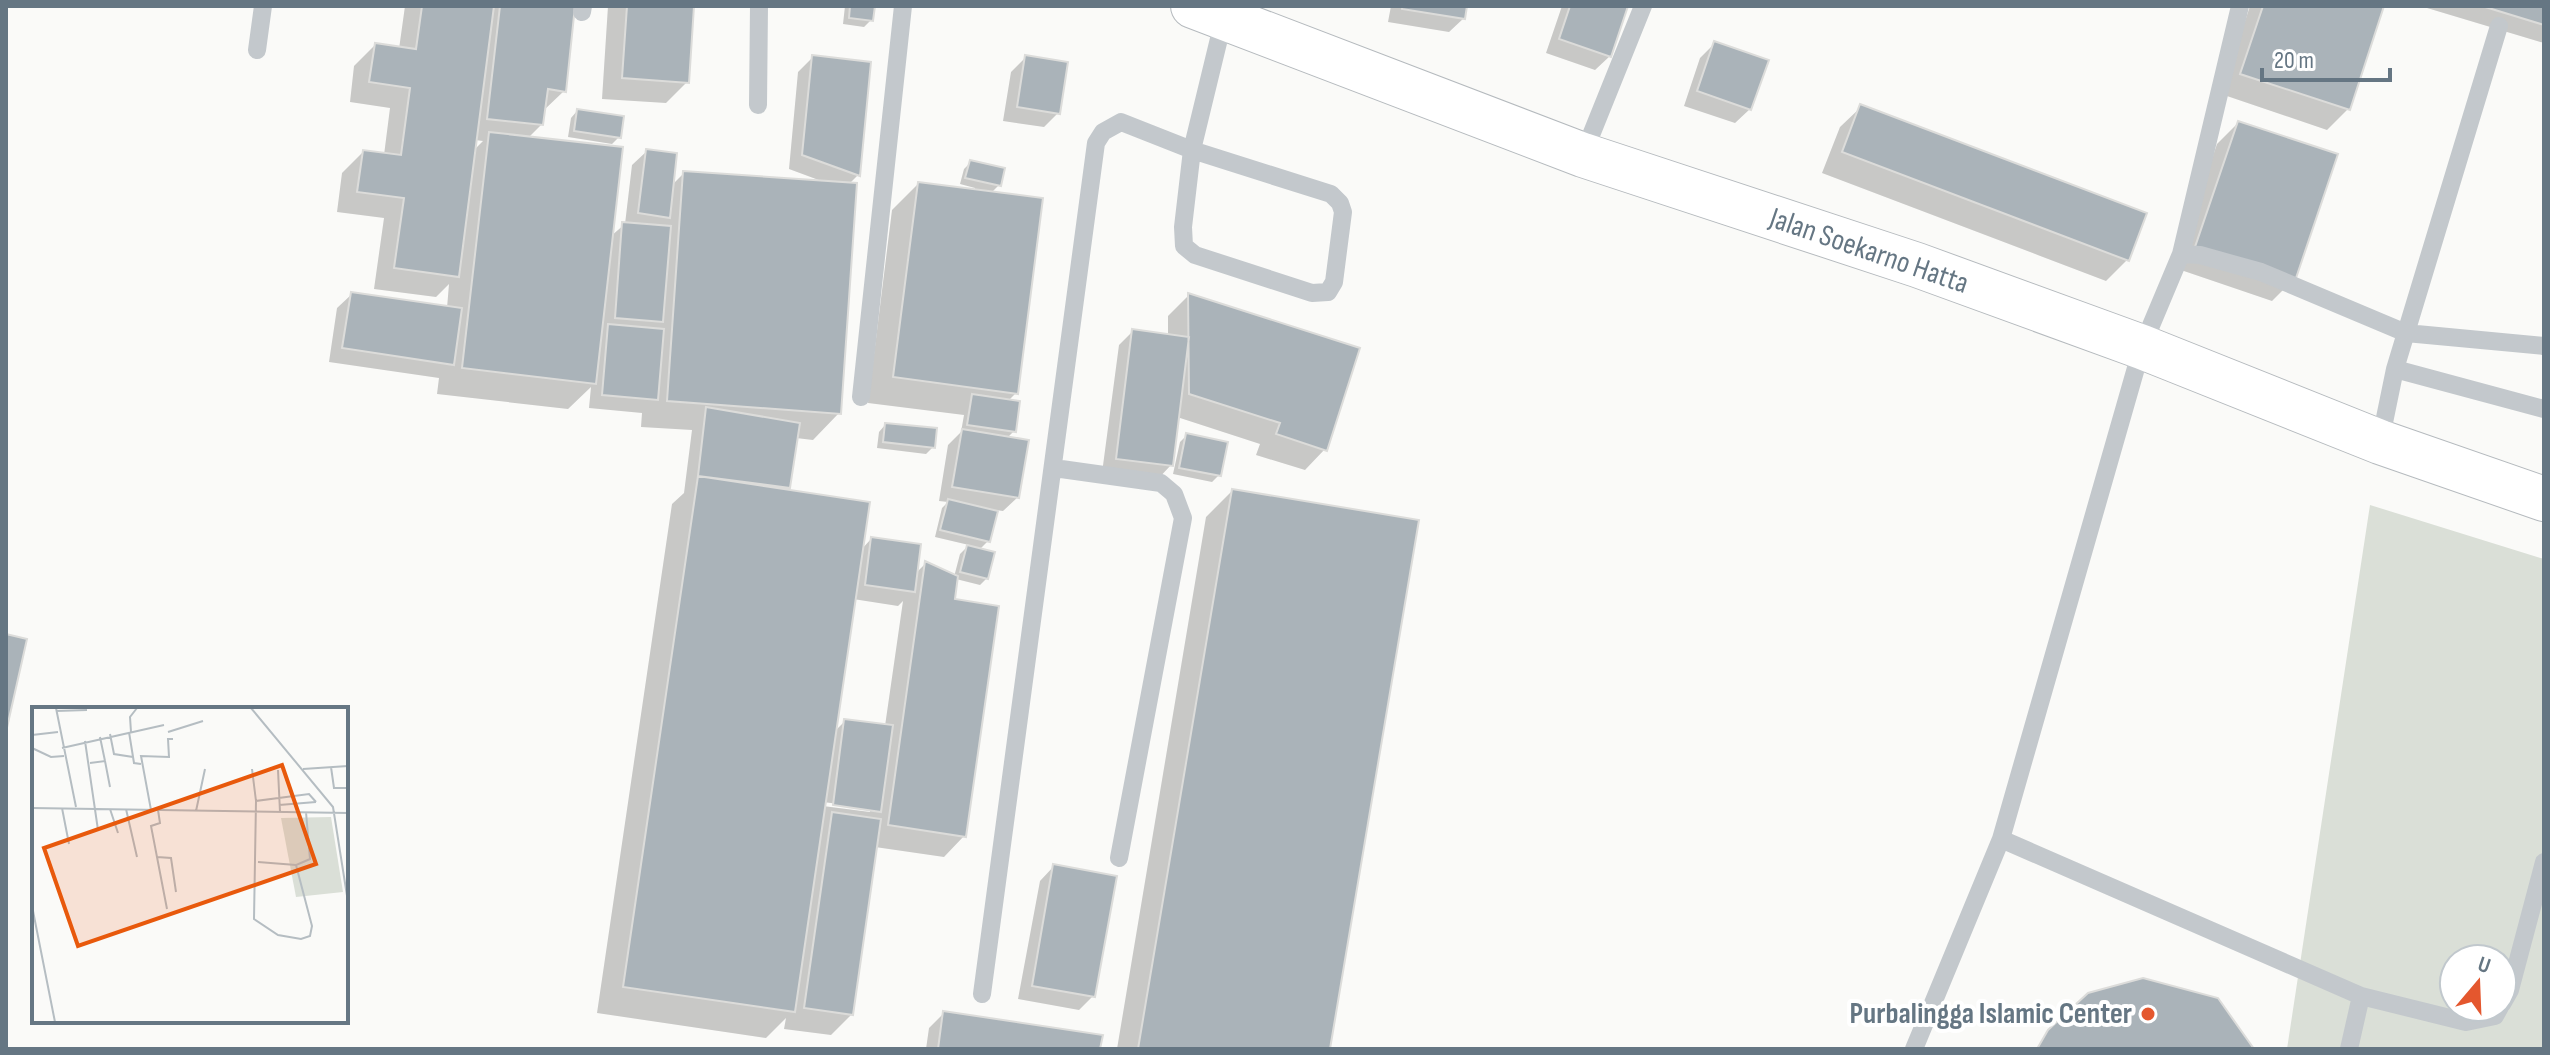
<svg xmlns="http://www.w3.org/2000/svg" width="2550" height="1055" font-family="'Sofia Sans Condensed',sans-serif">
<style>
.green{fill:#dadfd7;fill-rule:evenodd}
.shadow{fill:#0003;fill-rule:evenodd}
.building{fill:#aab3b9;stroke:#dcdcda;stroke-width:2}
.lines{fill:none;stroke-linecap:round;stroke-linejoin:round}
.primary-casing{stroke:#b5babe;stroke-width:46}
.service{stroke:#c3c8cc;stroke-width:18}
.primary{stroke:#fff;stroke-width:44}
.poi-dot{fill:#e4572e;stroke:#fff;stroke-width:3}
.labels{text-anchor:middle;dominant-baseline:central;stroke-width:8;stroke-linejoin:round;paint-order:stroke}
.street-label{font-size:30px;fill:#657683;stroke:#fff}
.poi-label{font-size:30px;font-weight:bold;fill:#657683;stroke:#fff;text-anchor:end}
.inset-road{fill:none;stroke:#b5bdc2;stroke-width:2}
.view{fill:#e8590c;fill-opacity:0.15;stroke:#e8590c;stroke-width:4}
.inset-edge{fill:none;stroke:#657683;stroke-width:4}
</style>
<rect width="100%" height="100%" fill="#fafaf8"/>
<!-- green -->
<path class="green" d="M2370,505L2544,559V1049H2287ZM2454,959H2502V1007H2454Z"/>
<!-- shadow -->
<path class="shadow" d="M405,6H573L564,91L543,111L542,124L528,138L611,236L625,224L632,165L647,151L672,185L684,173L824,182L789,169L798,72L813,57L858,175L848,185L839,413L813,440L796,438L788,488L784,491L860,551L871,539L915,574L926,563L954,577L960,554L969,545L935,537L942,508L948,502L939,501L948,445L961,432L964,415L868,403L892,210L918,184L975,191V188L960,184L964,169L971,162L999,185L991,193L1016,393L1008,401L1014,431L1007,438L1018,497L1003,511L996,510L988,541L979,550L987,578L980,585L956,579L953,601L964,836L944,857L875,847L851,1015L831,1035L784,1029L786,1018L766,1038L597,1013L672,504L684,493L692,430L641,427L642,413L589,408L591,387L568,409L437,394L439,378L329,362L337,308L352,294L447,308L449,284L436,297L374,289L384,218L337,212L342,173L363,152L384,155L390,108L350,102L354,66L375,45L399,49ZM475,140L483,141L474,150ZM853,599L898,606L903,601L885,726L845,721L834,732ZM823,802L870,808V812L823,806Z
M608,6H692L687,82L666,103L602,99Z
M845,6H873L871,20L864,27L843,24Z
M1391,6H1465L1464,18L1449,32L1388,22Z
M1562,6H1626L1610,56L1595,70L1546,53Z
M2250,6H2382L2348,109L2327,130L2221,94Z
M2427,6H2544V43L2427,8Z
M1714,44L1750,109L1735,123L1684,106L1700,58Z
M1025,58L1058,113L1044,127L1003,121L1011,72Z
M1861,107L2127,260L2106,281L1822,173L1840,127Z
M577,111L619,137L612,144L568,137L571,118Z
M2238,123L2293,280L2272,301L2175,268L2217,144Z
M1188,296L1325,449L1305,470L1256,455L1260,444L1177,417L1171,465L1157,480L1102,473L1119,345L1133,331L1168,336V316Z
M885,425L933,447L926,454L877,448L879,432Z
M1187,435L1219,475L1212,482L1173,474L1180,442Z
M1232,491L1328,1049H1117L1206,517Z
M1054,866L1093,996L1079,1010L1018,999L1040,881Z
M944,1013L1098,1049H926L929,1028Z"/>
<!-- building -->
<path class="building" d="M422,6H494L459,277L394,268L404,198L357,192L363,150L401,155L410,88L369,82L375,43L416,49Z
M500,6H575L566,92L548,89L543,125L487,119Z
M627,6H694L689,83L622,78Z
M850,6H875L873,21L849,18Z
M1402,6H1467L1465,19L1402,9Z
M1570,6H1628L1611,57L1559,39Z
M2263,6H2384L2350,110L2240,74Z
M2482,6H2544V25Z
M1714,41L1769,60L1751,110L1697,91Z
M812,55L871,62L860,176L802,155Z
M1025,55L1068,62L1060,114L1017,107Z
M1860,104L2147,213L2129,261L1842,152Z
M577,109L624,116L621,138L574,131Z
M2238,121L2338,154L2295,281L2195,247Z
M489,132L623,147L596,384L462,368Z
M646,149L677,153L670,218L638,213Z
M970,160L1005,168L1001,186L965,178Z
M683,171L857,183L841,414L667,401Z
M918,182L1043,198L1018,394L893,377Z
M622,222L671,226L663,322L615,318Z
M351,292L462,308L454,365L342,348Z
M1188,293L1360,348L1327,451L1276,434L1280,423L1189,394Z
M608,324L664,329L658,400L602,395Z
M1132,329L1189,337L1173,466L1116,459Z
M972,394L1020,401L1016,432L967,425Z
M706,407L800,423L790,488L698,476Z
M885,423L937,428L935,448L883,442Z
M962,429L1029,440L1019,498L952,487Z
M1186,433L1228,442L1221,476L1179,468Z
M698,476L870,502L795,1012L623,987Z
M1232,489L1419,520L1330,1049H1138Z
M948,499L998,511L990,542L940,530Z
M871,537L921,544L915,592L865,585Z
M967,545L995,552L988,579L960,572Z
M925,561L958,576L955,599L999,606L966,837L888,825Z
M6,634L27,639L6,732Z
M844,719L893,725L881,812L833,805Z
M832,812L881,819L853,1015L804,1008Z
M1053,864L1117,876L1095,997L1032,986Z
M2143,978L2218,998L2254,1049H2037L2048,1030L2088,993Z
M943,1011L1103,1035L1100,1049H938Z"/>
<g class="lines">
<defs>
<path id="primary" d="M1193,6L1583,155L1917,265L2142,347L2380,442L2544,499"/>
</defs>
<!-- primary casing -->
<use href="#primary" class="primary-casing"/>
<!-- service -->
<path class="service" d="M582,12L583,6
M257,50L263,6
M758,105L759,6
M1192,150L1331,194L1340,203L1343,212L1334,282L1328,292L1312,293L1195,255L1184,246L1183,227Z
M1583,155L1643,6
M2181,254L2240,6
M2395,369L2544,409
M861,397L903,6
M2380,442L2395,369L2499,26
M1054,468L1161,483L1174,494L1183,518L1119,858
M2001,839L2361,996
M982,994L1096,143L1103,132L1121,122L1192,150L1224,18
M2502,1004L2510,990L2544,862
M1914,1049L2001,839L2142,347L2181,254L2200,255L2261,272L2406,333L2544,346
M2349,1049L2361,996L2466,1022L2495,1016L2500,1007"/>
<!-- primary -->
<use href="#primary" class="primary"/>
</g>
<!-- markers -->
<circle class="poi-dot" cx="2148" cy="1014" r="8"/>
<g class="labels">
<!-- street labels -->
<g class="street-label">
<text transform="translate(1869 251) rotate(19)">Jalan Soekarno Hatta</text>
</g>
<!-- poi labels -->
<g class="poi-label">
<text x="2132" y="1014">Purbalingga Islamic Center</text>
</g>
</g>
<!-- overview -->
<g transform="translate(32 707)">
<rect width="316" height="316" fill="#fafaf8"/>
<path d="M299,110L311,185L264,190L249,111Z" fill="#dadfd7"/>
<path class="inset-road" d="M24,1L44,100M219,1L301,100L316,195M24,4L55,3M97,25L102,56L109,57M99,25L98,10L105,1M136,25L171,14M78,27L82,47L101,50M0,28L26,25M68,30L73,54M53,34L66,123M0,41L19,50L32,49M30,41L132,18M58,56L73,54L78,80M299,60L302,81H316M220,62L224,94M271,62L316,59M246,63L248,105M247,98L284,95M0,101L316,106M30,101L37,137M78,102L86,126M94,102L105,150M119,103L109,49L137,50L136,32H141M126,103L128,116L119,119L135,202M164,104L173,62M274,105L278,152L264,158L280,219L278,229L269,232L246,228L222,212L224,94L277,87L284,95M125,150L139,151L144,185M226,155L264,158M0,199L23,315"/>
<path class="view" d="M250,58L284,157L46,239L12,141Z"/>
<rect width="316" height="316" class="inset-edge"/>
</g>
<!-- border -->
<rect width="2550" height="1055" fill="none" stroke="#657683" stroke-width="16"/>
<!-- north arrow -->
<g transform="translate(2478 983) rotate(19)"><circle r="38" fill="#ffffff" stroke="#c1c8cd" stroke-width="2"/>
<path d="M0-6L14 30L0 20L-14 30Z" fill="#e4572e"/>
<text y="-12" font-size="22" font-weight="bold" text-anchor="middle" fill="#657683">U</text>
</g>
<!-- scale -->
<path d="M2262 68v12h128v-12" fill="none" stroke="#657683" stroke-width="4"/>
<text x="2274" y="68" font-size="24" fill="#657683" stroke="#ffffff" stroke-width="6" paint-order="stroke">20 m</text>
</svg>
